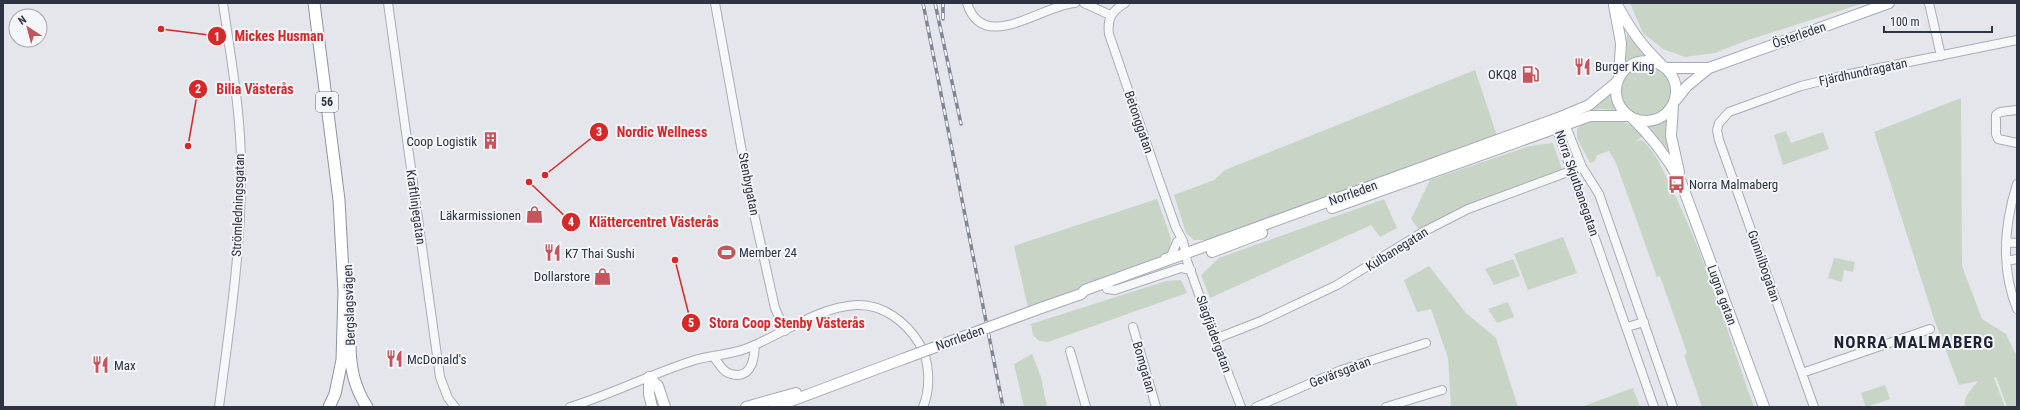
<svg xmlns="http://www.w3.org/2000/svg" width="2020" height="410" font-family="'Roboto Condensed',sans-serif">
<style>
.green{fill:#c8d4c6}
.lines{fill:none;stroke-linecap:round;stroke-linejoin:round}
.minor-casing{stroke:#a9adb5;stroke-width:10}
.major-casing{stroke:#a4aab6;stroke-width:12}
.highway-casing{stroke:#8c93a0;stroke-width:13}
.minor{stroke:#f6f7f9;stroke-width:8}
.major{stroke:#fff;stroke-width:10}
.highway{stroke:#fff;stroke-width:11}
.rail-casing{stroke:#7e8593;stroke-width:3.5}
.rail{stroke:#f4f5f8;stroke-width:2;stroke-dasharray:6;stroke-linecap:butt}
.major-bridge-casing{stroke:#a4aab6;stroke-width:12;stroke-linecap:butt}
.major-bridge{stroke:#fff;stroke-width:10}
.labels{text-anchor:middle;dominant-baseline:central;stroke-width:4;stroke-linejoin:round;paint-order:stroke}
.shield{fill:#f4f5f8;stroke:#696d79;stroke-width:1}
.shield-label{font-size:12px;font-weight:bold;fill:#2d3342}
.street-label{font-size:13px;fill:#2d3342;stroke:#f4f5f8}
.poi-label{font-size:13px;fill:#2d3342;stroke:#f4f5f8;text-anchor:start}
.district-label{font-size:17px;font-weight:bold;letter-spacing:1px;fill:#1f2433;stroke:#f4f5f8}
.leader{fill:none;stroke:#d62828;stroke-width:1.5}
.callout-dot{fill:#d62828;stroke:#f4f5f8;stroke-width:1.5}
.mark-label{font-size:12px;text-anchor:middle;font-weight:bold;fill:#fff}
.callout-label{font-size:14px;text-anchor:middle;font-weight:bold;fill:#d62828;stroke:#f4f5f8;stroke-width:4;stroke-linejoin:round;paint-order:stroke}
</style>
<rect width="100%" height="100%" fill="#e4e6eb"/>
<!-- green -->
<path class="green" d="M1630,3H1864L1748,40L1715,53L1685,57L1663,49L1643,33Z
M1627,34L1645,55L1626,60Z
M1620 90a26 26 0 1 1 52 0a26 26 0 1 1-52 0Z
M1475,70L1497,136L1205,240H1194L1186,233L1174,195L1214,180L1225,170Z
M1610,92L1617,110L1598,109L1571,117Z
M1961,98L1962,266L1982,319L2006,334L2017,357V407H2007L1996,377L1994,378L2005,407H1965C1963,396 1972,389 1978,381L1959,385L1935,322L1874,132Z
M1600,118C1621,119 1628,122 1645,135L1636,141L1642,140C1655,151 1662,168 1669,183C1705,254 1727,332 1754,407H1702L1684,355L1687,353L1660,276L1657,277L1616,163L1609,151L1597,155L1595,161L1590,163L1577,138V129L1584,122Z
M1667,119L1669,151L1648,125Z
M1786,131L1791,143L1823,132L1829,149L1783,165L1774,135Z
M1553,143L1563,172L1419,230L1411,219L1430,180L1530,146Z
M1157,199L1171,238L1170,249L1160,258L1028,308L1014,246Z
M1384,199L1397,228L1380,237L1371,225L1210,298L1201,275L1219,258Z
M1563,237L1577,273L1528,290L1514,254Z
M1834,258L1855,262L1853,272L1844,270L1842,282L1828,278Z
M1513,259L1520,276L1494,285L1485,269Z
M1429,266L1466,313L1496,338L1518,407H1451L1448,358L1431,309L1417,312L1404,280Z
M1181,280L1187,293L1048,342L1039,341L1033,335L1031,324L1166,281Z
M1508,302L1514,317L1497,323L1488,309Z
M1032,354L1041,377L1047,407H1024L1014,364Z
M1885,385L1890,399L1866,407L1861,393Z
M1633,388L1640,407H1581Z"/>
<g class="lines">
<defs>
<path id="minor" d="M388,3L440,377L448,398L455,407
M715,3L750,196L775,308L785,331
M967,3C983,55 1042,5 1075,3
M1084,3L1110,15
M1125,3C1112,11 1107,18 1109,34L1158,177L1176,228L1183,241L1187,261L1215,339L1241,407
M1929,3L1941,56
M2017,110L2000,112L1996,115V134L1998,139L2017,143
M2017,184C2004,225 2001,269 2017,309
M2006,242L2017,243
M1165,258L1171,256L1177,242
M2007,261L2017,259
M1107,289L1115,290L1181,268L1191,270
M1133,327L1156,407
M1627,327L1644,322
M1215,339L1261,321L1337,285L1423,232L1468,209L1576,169
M1070,351L1086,407
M713,356C717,361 721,368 725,371C729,374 734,375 738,375C753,374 754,357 755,345
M1802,373L1930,329
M219,407C229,330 241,252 241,175C242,117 231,60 223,3
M570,407C613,394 653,373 695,360C711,355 729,355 745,349C782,335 817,307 857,305C883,304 906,322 919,343C930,360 931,388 923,407
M1256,407L1341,370L1426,343
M1386,407L1442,390
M1654,407L1556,127L1558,118L1565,124L1582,167L1599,194L1673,407
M1814,407L1719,140L1717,130L1719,123L1729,112L1801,86L1845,75L2017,40"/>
<path id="major" d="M1616,3C1629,27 1640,44 1660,63
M1614,5L1621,43L1619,78
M1616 91a30 30 0 1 1 60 0a30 30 0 1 1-60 0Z
M1666,68H1709
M1675,101L1687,86L1709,68L1889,3
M1673,105L1671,136L1679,172
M1631,117C1652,137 1667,157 1681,182L1764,407
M1332,208L1590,116H1629
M1212,252L1262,233
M1041,308L1081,294L1085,290L1558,118L1589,105L1618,81
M649,377L658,386L665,407
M649,377V394L652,407
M746,407L796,393
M775,407L903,359"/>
<path id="highway" d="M314,3L339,200L344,292L342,360L335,394L329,407
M350,343C350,367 354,387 367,407"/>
</defs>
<!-- minor casing -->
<use href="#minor" class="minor-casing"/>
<!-- major casing -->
<use href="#major" class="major-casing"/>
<!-- highway casing -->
<use href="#highway" class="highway-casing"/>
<!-- minor -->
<use href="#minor" class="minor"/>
<!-- major -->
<use href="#major" class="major"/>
<!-- highway -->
<use href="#highway" class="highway"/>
<defs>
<path id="rail" d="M923,3L1003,407
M935,3L961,124
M943,19V3"/>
</defs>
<!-- rail casing -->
<use href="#rail" class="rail-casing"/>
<!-- rail -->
<use href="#rail" class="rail"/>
<defs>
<path id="major-bridge" d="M903,359L1041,308"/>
</defs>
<!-- major-bridge casing -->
<use href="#major-bridge" class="major-bridge-casing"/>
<!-- major-bridge -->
<use href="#major-bridge" class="major-bridge"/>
</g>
<!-- icons -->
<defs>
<symbol id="restaurant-bare" viewBox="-9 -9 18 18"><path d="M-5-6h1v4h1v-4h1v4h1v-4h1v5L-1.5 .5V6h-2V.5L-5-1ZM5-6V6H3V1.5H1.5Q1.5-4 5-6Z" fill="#c5545c" stroke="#f4f5f8" stroke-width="2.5" paint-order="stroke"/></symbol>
<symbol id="fuel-bare" viewBox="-9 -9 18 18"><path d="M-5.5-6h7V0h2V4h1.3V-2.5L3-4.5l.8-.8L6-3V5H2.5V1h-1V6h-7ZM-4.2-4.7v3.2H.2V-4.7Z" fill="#c5545c" stroke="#f4f5f8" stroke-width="2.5" paint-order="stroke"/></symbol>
<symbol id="building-bare" viewBox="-9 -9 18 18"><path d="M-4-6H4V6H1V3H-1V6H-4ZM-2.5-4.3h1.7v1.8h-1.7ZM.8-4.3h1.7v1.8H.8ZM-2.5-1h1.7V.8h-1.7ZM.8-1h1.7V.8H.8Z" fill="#c5545c" stroke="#f4f5f8" stroke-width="2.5" paint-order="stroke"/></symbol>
<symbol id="bus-bare" viewBox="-9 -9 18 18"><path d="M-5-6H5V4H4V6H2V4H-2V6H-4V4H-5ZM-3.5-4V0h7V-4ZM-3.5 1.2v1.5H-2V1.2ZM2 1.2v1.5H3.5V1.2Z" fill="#c5545c" stroke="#f4f5f8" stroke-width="2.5" paint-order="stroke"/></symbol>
<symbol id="shop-bare" viewBox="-9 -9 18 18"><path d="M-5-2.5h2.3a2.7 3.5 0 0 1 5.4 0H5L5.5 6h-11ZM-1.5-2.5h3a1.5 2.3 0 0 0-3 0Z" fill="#c5545c" stroke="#f4f5f8" stroke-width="2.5" paint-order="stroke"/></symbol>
<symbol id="stadium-bare" viewBox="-9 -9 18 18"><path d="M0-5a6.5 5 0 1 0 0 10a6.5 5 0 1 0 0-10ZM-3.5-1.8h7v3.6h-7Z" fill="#c5545c" stroke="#f4f5f8" stroke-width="2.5" paint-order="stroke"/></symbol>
</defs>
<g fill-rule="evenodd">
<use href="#restaurant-bare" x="1570" y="54" width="25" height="25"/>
<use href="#fuel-bare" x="1518" y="62" width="25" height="25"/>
<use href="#building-bare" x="478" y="128" width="25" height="25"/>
<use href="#bus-bare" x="1664" y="172" width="25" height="25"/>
<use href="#shop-bare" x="522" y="202" width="25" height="25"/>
<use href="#stadium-bare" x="714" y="240" width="25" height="25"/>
<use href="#restaurant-bare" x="540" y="240" width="25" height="25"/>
<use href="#shop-bare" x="590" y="264" width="25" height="25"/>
<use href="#restaurant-bare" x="382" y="346" width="25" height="25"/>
<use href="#restaurant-bare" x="88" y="352" width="25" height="25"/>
</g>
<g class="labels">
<!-- shield labels -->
<rect class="shield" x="316" y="92" width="22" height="20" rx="3"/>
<g class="shield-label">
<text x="327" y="102">56</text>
</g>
<!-- street labels -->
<g class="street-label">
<text transform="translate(1799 35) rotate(-19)">Österleden</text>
<text transform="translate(1863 72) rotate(-12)">Fjärdhundragatan</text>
<text transform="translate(1139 122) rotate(71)">Betonggatan</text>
<text transform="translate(1577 183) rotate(71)">Norra Skjutbanegatan</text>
<text transform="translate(749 184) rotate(79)">Stenbygatan</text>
<text transform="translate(1353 193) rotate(-20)">Norrleden</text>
<text transform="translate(238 205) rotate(-88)">Strömledningsgatan</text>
<text transform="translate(416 207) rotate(82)">Kraftlinjegatan</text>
<text transform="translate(1397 249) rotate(-32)">Kulbanegatan</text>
<text transform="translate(1764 266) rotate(71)">Gunnilbogatan</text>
<text transform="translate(1722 295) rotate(70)">Lugna gatan</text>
<text transform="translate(349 305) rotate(-92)">Bergslagsvägen</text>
<text transform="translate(1214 334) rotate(70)">Slagfjädergatan</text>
<text transform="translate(960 338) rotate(-20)">Norrleden</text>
<text transform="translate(1144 367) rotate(74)">Bomgatan</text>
<text transform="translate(1340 372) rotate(-21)">Gevärsgatan</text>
</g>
<!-- poi labels -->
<g class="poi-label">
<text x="1595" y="66">Burger King</text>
<text x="1517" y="74" text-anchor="end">OKQ8</text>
<text x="477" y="141" text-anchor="end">Coop Logistik</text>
<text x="1689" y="184">Norra Malmaberg</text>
<text x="521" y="215" text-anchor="end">Läkarmissionen</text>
<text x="739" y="252">Member 24</text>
<text x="565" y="253">K7 Thai Sushi</text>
<text x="590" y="276" text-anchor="end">Dollarstore</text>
<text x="407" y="359">McDonald's</text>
<text x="114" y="365">Max</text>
</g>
<!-- district labels -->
<g class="district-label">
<text x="1914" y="342">NORRA MALMABERG</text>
</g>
</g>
<!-- callouts -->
<path class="leader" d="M161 29L217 36M188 146L198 89M545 175L599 132M529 182L571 222M675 260L691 323"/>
<g class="callout-dot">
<circle cx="161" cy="29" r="4"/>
<circle cx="188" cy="146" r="4"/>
<circle cx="545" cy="175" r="4"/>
<circle cx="529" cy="182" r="4"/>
<circle cx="675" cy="260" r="4"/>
<circle cx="217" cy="36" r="10"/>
<circle cx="198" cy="89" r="10"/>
<circle cx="599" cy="132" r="10"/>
<circle cx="571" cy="222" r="10"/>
<circle cx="691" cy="323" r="10"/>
</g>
<g class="mark-label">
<text x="217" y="41">1</text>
<text x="198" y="93">2</text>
<text x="599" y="136">3</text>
<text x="571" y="226">4</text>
<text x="691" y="327">5</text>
</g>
<g class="callout-label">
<text x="279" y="41">Mickes Husman</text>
<text x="255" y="94">Bilia Västerås</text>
<text x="662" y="137">Nordic Wellness</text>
<text x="654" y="227">Klättercentret Västerås</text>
<text x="787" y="328">Stora Coop Stenby Västerås</text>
</g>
<!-- border -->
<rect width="2020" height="410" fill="none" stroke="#2d3342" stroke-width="8"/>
<!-- north arrow -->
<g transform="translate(28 28) rotate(324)"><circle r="19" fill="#f4f5f8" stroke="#a4a7af"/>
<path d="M0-3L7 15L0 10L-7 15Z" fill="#c5545c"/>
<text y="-6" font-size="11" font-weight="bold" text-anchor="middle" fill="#2d3342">N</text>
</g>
<!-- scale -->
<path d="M1884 26v6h108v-6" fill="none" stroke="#2d3342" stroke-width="2"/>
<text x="1890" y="26" font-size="12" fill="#2d3342" stroke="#f4f5f8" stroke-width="3" paint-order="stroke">100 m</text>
</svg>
